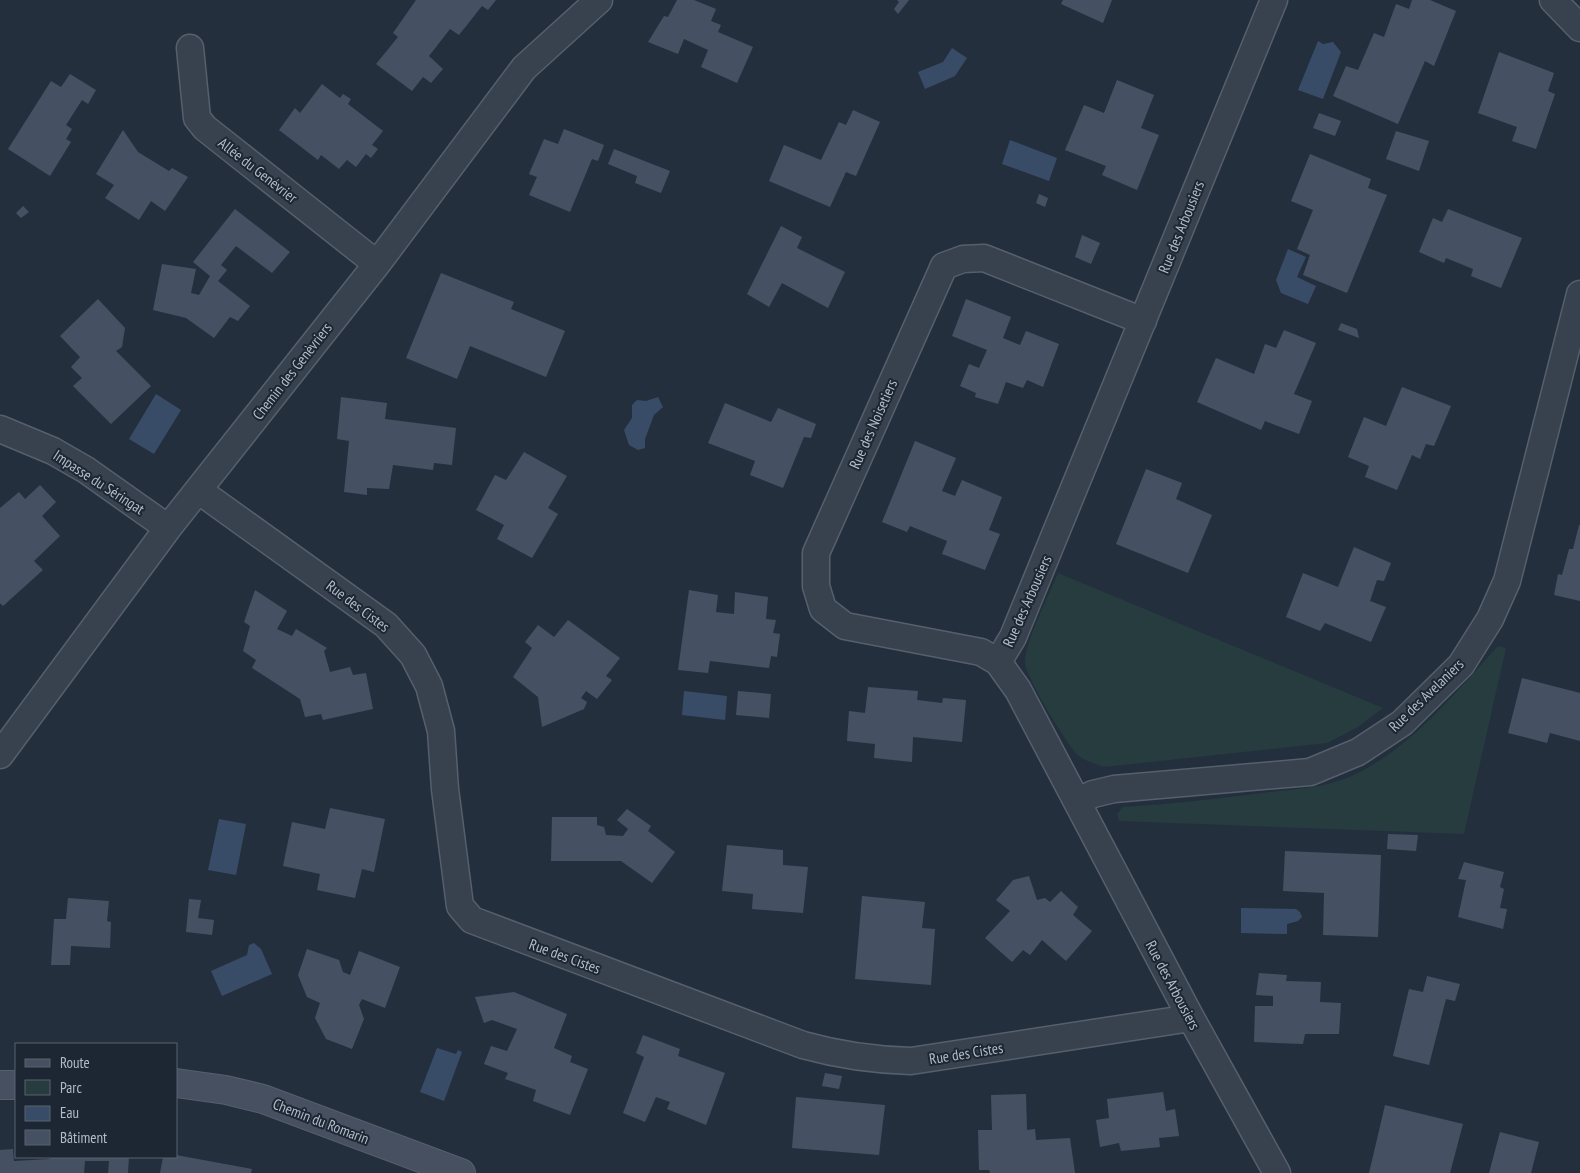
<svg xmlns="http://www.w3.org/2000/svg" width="1580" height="1173" font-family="'PT Sans Narrow',sans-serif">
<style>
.green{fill:#263c3f}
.water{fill:#394c67}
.building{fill:#455162}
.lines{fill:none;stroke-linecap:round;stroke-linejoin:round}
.street-casing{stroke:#565f6c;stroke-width:29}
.secondary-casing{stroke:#565f6c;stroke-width:30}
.street{stroke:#38414e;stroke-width:26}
.secondary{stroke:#465061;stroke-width:28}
.labels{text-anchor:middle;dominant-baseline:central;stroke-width:4;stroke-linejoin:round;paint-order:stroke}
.street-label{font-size:15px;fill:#b4bcc9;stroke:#1d2633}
</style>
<rect width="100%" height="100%" fill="#242f3e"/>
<!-- green -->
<path class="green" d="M1058,573L1383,708L1358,727L1327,743L1104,767C1096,764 1085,761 1079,756C1068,747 1026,677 1025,663C1024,644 1050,593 1058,573Z
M1498,646L1506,648L1464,834L1119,821L1117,814L1123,807C1170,804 1216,799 1262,793C1295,789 1329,788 1358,773C1415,744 1456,692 1498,646Z"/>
<!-- water -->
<path class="water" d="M1318,41L1323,44L1333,42L1341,52L1323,99L1298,90Z
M952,48L967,58L955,76L925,89L918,72L943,62Z
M1010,140L1057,158L1049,181L1002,164Z
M1288,249L1306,257L1297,277L1316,286L1308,304L1281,293L1276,280Z
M156,394L181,410L154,454L129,439Z
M658,397L663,407L654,415L645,439V448L638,450L629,445L624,430L632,418V405L637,400L646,401Z
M684,691L727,696L725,720L682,715Z
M219,819L246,824L236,875L208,870Z
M1241,908L1296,909L1300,912L1302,917L1298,921L1287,924V934L1241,933Z
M254,943L261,949L272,974L222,996L211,971L247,955L249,945Z
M437,1048L456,1054L458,1050L462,1052L444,1101L420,1092Z"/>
<!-- building -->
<path class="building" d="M416,0H496L488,10L482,6L459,35L450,29L429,56L443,69L431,83L423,77L412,91L376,64L398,37L393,33Z
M677,0H694L716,9L711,21L721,25L718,32L753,47L737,83L701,67L708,50L684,39L678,54L648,42L664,16L668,17Z
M897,0H909L898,14L894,9L899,2Z
M1063,0H1112L1103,23L1061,4Z
M1412,0H1430L1456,11L1434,66L1425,61L1398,124L1333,96L1346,66L1358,70L1374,33L1384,37L1396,4L1409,9Z
M1499,52L1554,73L1548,91L1555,94L1536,149L1512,141L1517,127L1478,113Z
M70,74L96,90L88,104L82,100L66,125L72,129L66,139L71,142L50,176L8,149L51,81L61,87Z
M1117,80L1154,95L1141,128L1159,135L1137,190L1102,175L1106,166L1065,150L1084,105L1104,113Z
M322,84L340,98L343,94L351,99L348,104L383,131L372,145L378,149L371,158L366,154L356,167L347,160L339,169L321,155L318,160L279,130L295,108L300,113Z
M853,110L880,122L856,176L846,172L830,207L769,181L784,145L821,160L839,122L846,125Z
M1319,113L1341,121L1335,136L1313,128Z
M564,129L604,145L598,161L592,159L570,212L529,195L537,177L529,174L544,139L558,144Z
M123,130L138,152L169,171L172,168L188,177L165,211L151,201L139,220L105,198L114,185L96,174Z
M1396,131L1429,141L1419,171L1386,159Z
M614,149L670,171L661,193L635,183L637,176L608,164Z
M1310,154L1371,179L1368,188L1387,195L1347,293L1303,275L1310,255L1297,249L1313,210L1291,201Z
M1039,194L1048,198L1045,207L1036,203Z
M23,206L29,212L21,218L16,213Z
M235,209L290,252L272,273L236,246L221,265L227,270L218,281L250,306L238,321L230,317L214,338L186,318L153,310L162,264L196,269L191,293L199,295L210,276L193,262Z
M1448,209L1522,238L1501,288L1471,276L1473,269L1446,258L1444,263L1419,252L1433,218L1442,222Z
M781,226L802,237L797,248L845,272L828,308L782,283L769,307L747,294Z
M1082,235L1100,243L1091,264L1075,257Z
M441,273L514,302L511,309L565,331L546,377L470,346L457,379L406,358Z
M98,299L125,328L122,347L116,351L151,386L111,424L73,386L82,378L71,367L80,357L60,336Z
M966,299L1011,317L1003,338L1020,345L1026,331L1059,344L1043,387L1027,380L1023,388L1006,382L998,404L975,397L976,393L960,386L969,364L979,368L987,350L952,336Z
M1341,323L1357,329L1359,338L1338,330Z
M1284,330L1316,343L1294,394L1312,401L1299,434L1265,421L1261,430L1197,402L1216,358L1254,374L1265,344L1276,348Z
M1402,387L1451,406L1434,446L1426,444L1420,459L1412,455L1397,490L1365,477L1369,466L1348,457L1364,417L1386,426Z
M341,397L387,403L385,419L456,428L452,465L434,463L433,470L393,465L389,489L367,488V495L344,492L349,441L337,439Z
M725,403L771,422L778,408L816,424L811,438L804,437L783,488L750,475L755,461L708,443Z
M915,441L956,458L942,491L955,496L962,480L1002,497L989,530L1000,534L985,570L942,554L947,541L910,526L907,532L882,522Z
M524,452L567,476L548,508L558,514L532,558L497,539L504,525L476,510L495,475L506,480Z
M1146,469L1182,483L1176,499L1212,515L1188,573L1116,544Z
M40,485L56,502L42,516L60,536L34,561L43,570L3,606L0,603V508L19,492L25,499Z
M1579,525H1580V601L1554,595L1558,574L1562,575L1569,549H1573Z
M1354,547L1391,563L1384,581L1377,580L1370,601L1386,607L1371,642L1325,623L1320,631L1286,617L1303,573L1338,587Z
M255,590L287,611L277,629L292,636L296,629L327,648L324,651L330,672L350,667L353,675L366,673L373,709L323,720L321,714L305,717L300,699L252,668L256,660L243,651L250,626L244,622Z
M689,590L718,595L716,612L734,614L735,592L768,597L766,619L776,620L773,633L780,634L777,657L771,656L769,668L710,661L708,673L678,670Z
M568,620L620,658L606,676L612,680L597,699L586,691L581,698L587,702L584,709L542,727L538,697L513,677L532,648L525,642L538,625L554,637Z
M1522,678L1580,693V741L1550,733L1547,743L1508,733Z
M868,687L918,691L917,700L942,703L943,698L966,700L962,742L913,737L912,762L874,758L875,744L847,741L849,711L865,713Z
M738,691L771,694L769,718L736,715Z
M330,808L385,819L374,872L362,869L355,898L317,890L320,874L283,866L292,822L325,829Z
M627,809L651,826L648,831L675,852L652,883L621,861H551L552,817H597V825L604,827L606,835L623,836L628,829L617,820Z
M1388,834L1418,835L1416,851L1387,849Z
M727,845L783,850V865L808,867L803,913L752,909L753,894L722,891Z
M1285,851L1381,855L1378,937L1323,935L1324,893L1283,891Z
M1464,862L1504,872L1500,887L1504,889L1500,908L1507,909L1503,929L1458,917L1466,880L1458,879Z
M1029,876L1037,900L1045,898L1050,902L1061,891L1078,907L1073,915L1092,931L1066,961L1042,940L1030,955L1023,950L1012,962L985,938L1010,911L996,900L1013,880Z
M862,896L925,902L922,928L935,929L931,985L855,979Z
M68,898L109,901L107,921L111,922L110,948L71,946L70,965H51L54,919H66Z
M189,899L201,900L198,918L214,920L212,935L186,932Z
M307,949L339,960L343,972L350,975L359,951L400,967L385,1008L362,999L359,1005L364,1019L352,1049L326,1039L315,1018L320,1003L307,997L298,975Z
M1259,973L1287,975L1286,981L1321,982L1320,1002L1341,1003L1339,1034H1305L1303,1044L1254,1042L1255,1006H1273V996L1256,995Z
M1427,976L1460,984L1455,1001L1446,999L1429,1065L1393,1056L1409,989L1423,992Z
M514,992L567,1014L554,1048L572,1056L570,1062L588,1069L570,1115L533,1101L536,1090L505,1079L508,1073L484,1064L491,1046L507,1051L517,1029L492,1020L484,1023L475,997Z
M643,1035L680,1049L678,1056L725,1073L706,1125L667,1109L670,1102L656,1097L645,1122L623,1113L644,1057L636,1053Z
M825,1073L842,1076L839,1089L822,1086Z
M1163,1092L1166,1111L1175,1109L1179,1136L1159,1138L1160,1147L1121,1151L1119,1143L1100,1147L1096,1120L1109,1118L1107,1099Z
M1026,1094L1027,1130L1035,1129L1036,1140L1070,1138L1075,1173H990L989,1170H979L978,1130H992L991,1095Z
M796,1097L885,1105L879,1155L792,1148Z
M1385,1105L1463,1124L1450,1173H1369Z
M1500,1132L1539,1142L1531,1173H1489Z
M13,1149L14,1161L50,1159V1157H129L128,1173H108L109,1161H85L84,1173H0V1150Z
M176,1155L252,1169L251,1173H160L163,1157Z"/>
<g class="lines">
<defs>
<path id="street" d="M1553,0L1580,28
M190,48L197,118L205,128L377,264
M1143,321L984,258L963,259L944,266L816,553V586L823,609L845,626L981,652L998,662L1018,690L1191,1018L1277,1173
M0,429L53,451L86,470L168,528
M198,490L386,625L413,655L429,686L441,731L445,789L460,906L472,920L803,1045C839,1055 873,1060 911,1061L1191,1018
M998,662L1013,637L1274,0
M0,755L168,528L377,264L524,68L599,0
M1077,802L1093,794L1114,789L1310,772L1358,752L1402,723L1461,665L1490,619L1507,581L1580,294"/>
<path id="secondary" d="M176,1083L226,1090L263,1099L461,1173
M0,1085H16"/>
</defs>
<!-- street casing -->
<use href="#street" class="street-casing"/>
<!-- secondary casing -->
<use href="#secondary" class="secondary-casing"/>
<!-- street -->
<use href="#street" class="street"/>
<!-- secondary -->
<use href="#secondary" class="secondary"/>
</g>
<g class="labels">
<!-- street labels -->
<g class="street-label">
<text transform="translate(258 170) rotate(38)">Allée du Genévrier</text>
<text transform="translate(1181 227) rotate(-68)">Rue des Arbousiers</text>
<text transform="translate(292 371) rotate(-52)">Chemin des Genèvriers</text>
<text transform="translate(873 424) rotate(-66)">Rue des Noisetiers</text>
<text transform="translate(99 482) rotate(33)">Impasse du Séringat</text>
<text transform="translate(1027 601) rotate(-66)">Rue des Arbousiers</text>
<text transform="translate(358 606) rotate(37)">Rue des Cistes</text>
<text transform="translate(1426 695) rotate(-44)">Rue des Avelaniers</text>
<text transform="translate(565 956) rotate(20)">Rue des Cistes</text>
<text transform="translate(1173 985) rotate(62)">Rue des Arbousiers</text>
<text transform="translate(966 1053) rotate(-9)">Rue des Cistes</text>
<text transform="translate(321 1121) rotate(21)">Chemin du Romarin</text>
</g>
</g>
<!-- legend -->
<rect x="15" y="1043" width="162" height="115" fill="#1d2633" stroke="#59626f"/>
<rect x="25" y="1059" width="25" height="8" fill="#465061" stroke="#59626f"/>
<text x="60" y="1068" font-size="15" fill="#b4bcc9">Route</text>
<rect x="25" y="1080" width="25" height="15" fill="#263c3f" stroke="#59626f"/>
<text x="60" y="1093" font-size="15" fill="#b4bcc9">Parc</text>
<rect x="25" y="1106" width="25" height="15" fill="#394c67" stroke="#59626f"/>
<text x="60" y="1118" font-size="15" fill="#b4bcc9">Eau</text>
<rect x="25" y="1130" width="25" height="15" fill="#455162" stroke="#59626f"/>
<text x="60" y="1143" font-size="15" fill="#b4bcc9">Bâtiment</text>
</svg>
